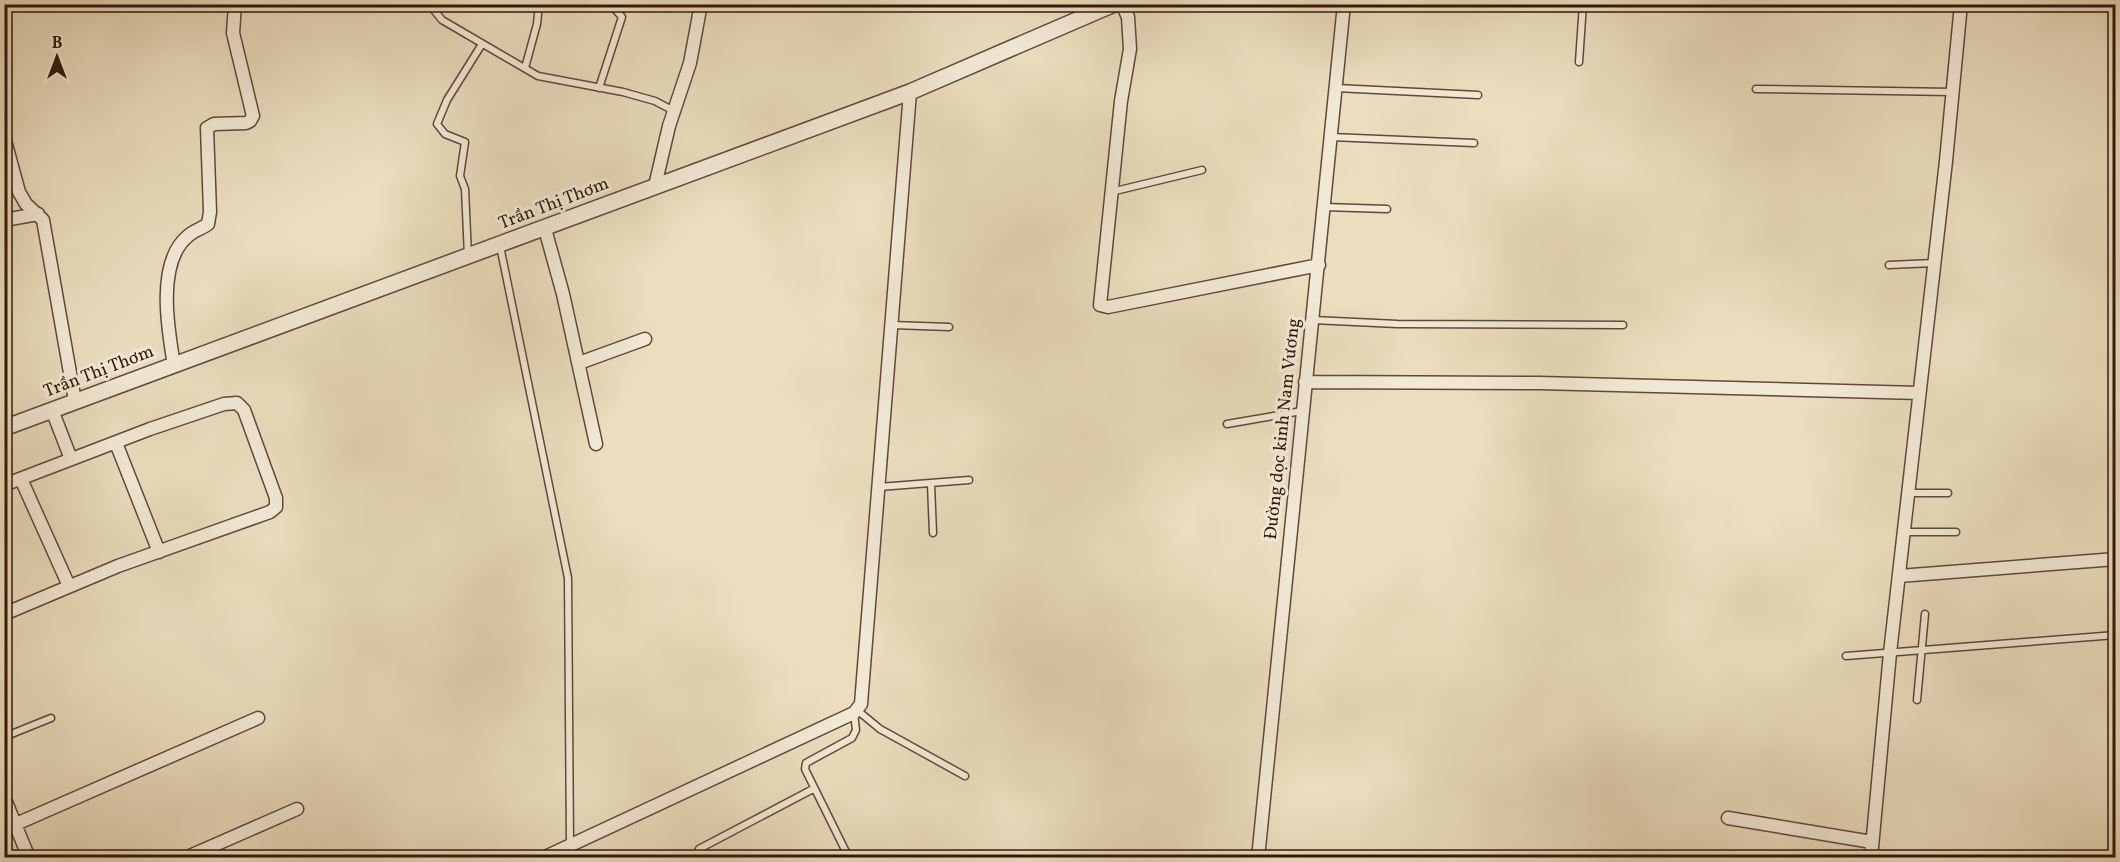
<svg xmlns="http://www.w3.org/2000/svg" width="2120" height="862" font-family="Vollkorn,serif">
<style>
.lines{fill:none;stroke-linecap:round;stroke-linejoin:round}
.service-casing{stroke:#604938;stroke-width:9}
.minor-casing{stroke:#604938;stroke-width:15}
.tertiary-casing{stroke:#604938;stroke-width:18}
.service{stroke:#f2e9d5;stroke-width:6}
.minor{stroke:#f2e9d5;stroke-width:12}
.tertiary{stroke:#f2e9d5;stroke-width:15}
.labels{text-anchor:middle;dominant-baseline:central;stroke-width:6;stroke-linejoin:round;paint-order:stroke}
.street-label{font-size:18px;fill:#31180b;stroke:#f2e9d5}
</style>
<rect width="100%" height="100%" fill="#ebddbe"/>
<filter id="stains"><feTurbulence type="fractalNoise" baseFrequency=".00333" numOctaves="4"/><feColorMatrix values="0 0 0 0 .2 0 0 0 0 .09 0 0 0 0 .02 0 0 0 .5 -.17"/></filter>
<radialGradient id="worn" r=".72"><stop offset=".6" stop-color="#630" stop-opacity="0"/><stop offset="1" stop-color="#630" stop-opacity=".3"/></radialGradient>
<g class="lines">
<defs>
<path id="service" d="M429,4L442,20L538,76L623,92L655,101L674,111
M1579,62L1583,4
M525,68L537,24L539,4
M599,88L622,17L610,4
M1336,88L1478,95
M1756,89L1952,92
M1331,137L1474,143
M1111,192L1202,170
M1324,207L1387,209
M500,246L568,578L570,845
M468,256L465,189L460,176L465,142L445,134L437,124L447,100L482,44
M1889,265L1934,263
M1313,320L1397,324L1623,325
M892,325L949,327
M1227,424L1302,411
M931,484L933,533
M879,487L969,480
M1910,493H1948
M1905,532H1956
M1846,656L2116,635
M1917,700L1925,614
M857,710L880,729L965,776
M4,737L51,718
M695,858L699,849L813,789
M849,858L805,769L806,763L852,738L856,730L854,713"/>
<path id="minor" d="M1122,4L1128,17L1130,49L1121,101L1100,305L1108,307L1319,265
M4,137L19,192L26,204L43,220L75,401
M655,186L669,126L690,63L701,4
M4,220L38,214
M545,229L563,294L596,444
M579,363L645,339
M174,365C168,330 156,262 188,236C193,231 201,229 208,224L210,212L207,128L214,124L246,123L250,121L253,116L233,33L235,4
M1305,382L1539,383L1919,393
M52,410L71,459
M116,443L159,552
M21,479L69,586
M4,485L150,429L224,404L237,403L244,410L276,498V507L270,512L118,566L4,614
M1899,576L2116,559
M4,797L29,858
M1728,818L1872,842
M16,824L258,718
M185,858L297,809
M543,858L854,713L861,704L910,92
M1258,858L1344,4
M1871,858L1890,653L1946,161L1961,4"/>
<path id="tertiary" d="M4,428L910,92L1114,4"/>
</defs>
<!-- service casing -->
<use href="#service" class="service-casing"/>
<!-- minor casing -->
<use href="#minor" class="minor-casing"/>
<!-- tertiary casing -->
<use href="#tertiary" class="tertiary-casing"/>
<!-- service -->
<use href="#service" class="service"/>
<!-- minor -->
<use href="#minor" class="minor"/>
<!-- tertiary -->
<use href="#tertiary" class="tertiary"/>
</g>
<g class="labels">
<!-- street labels -->
<g class="street-label">
<text transform="translate(554 204) rotate(-21)">Trần Thị Thơm</text>
<text transform="translate(99 372) rotate(-21)">Trần Thị Thơm</text>
<text transform="translate(1283 429) rotate(-84)">Đường dọc kinh Nam Vương</text>
</g>
</g>
<!-- margin -->
<rect width="2120" height="862" fill="none" stroke="#ebddbe" stroke-width="24"/>
<rect x="6" y="6" width="2108" height="850" fill="none" stroke="#31180b" stroke-width="3"/>
<rect x="12" y="12" width="2096" height="838" fill="none" stroke="#31180b" stroke-width="1.5"/>
<!-- north arrow -->
<g transform="translate(57 57)" stroke="#f2e9d5" stroke-width="4.5" paint-order="stroke">
<path d="M0-4.5L10 22L0 15L-10 22Z" fill="#31180b"/>
<text y="-9" font-size="16" font-weight="bold" text-anchor="middle" fill="#31180b">B</text>
</g>
<rect width="100%" height="100%" filter="url(#stains)"/>
<rect width="100%" height="100%" fill="url(#worn)"/>
</svg>
